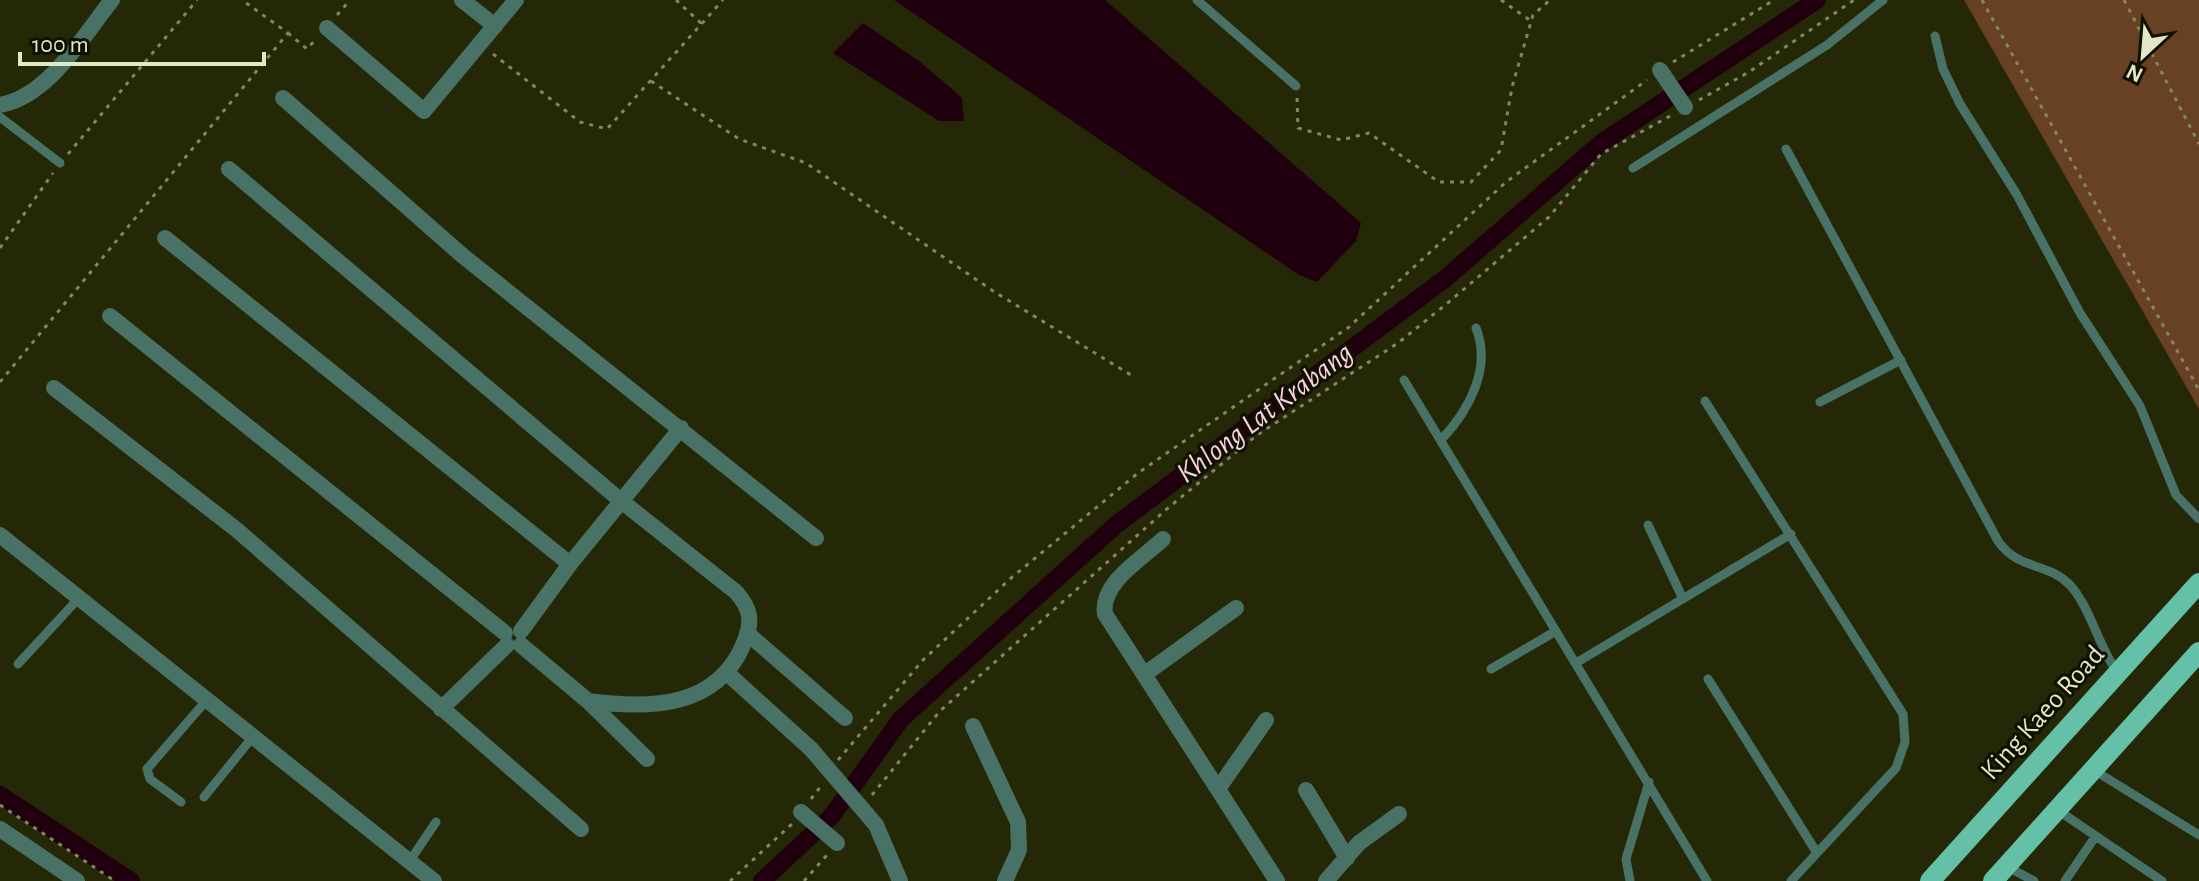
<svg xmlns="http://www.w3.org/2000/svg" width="2199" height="881" font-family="'Alegreya Sans',sans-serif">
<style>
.green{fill:#684024}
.water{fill:#20000e}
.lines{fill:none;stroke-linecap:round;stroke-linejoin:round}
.canal{stroke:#20000e;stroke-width:18}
.path{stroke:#828664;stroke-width:3;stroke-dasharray:4 6;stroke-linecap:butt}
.lane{stroke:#497266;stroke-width:9}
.street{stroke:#497266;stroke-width:16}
.primary{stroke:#65c0a8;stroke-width:20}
.labels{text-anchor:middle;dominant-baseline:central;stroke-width:6;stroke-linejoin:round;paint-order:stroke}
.street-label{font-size:28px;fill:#e2e7c6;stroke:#0e1000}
.water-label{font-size:30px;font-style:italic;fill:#fecfe0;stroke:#0e1000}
</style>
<rect width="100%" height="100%" fill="#252806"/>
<!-- green -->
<path class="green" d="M1964,0H2199V409Z"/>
<!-- water -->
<path class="water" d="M894,0H1105L1361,223L1356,241L1317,282L1299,275Z
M863,23L919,61L962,98L964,121H939L833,53Z"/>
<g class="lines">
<!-- canal -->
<path class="canal" d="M0,795L131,881
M762,881L831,817L901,719L1117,524L1446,278L1601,143L1817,0"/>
<!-- path -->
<path class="path" d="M676,0L702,24
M1501,0L1531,21
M1982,0L2199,390
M2124,0L2199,144
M337,15L350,0
M288,33L307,49L316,39
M493,54L580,122L607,129L723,0
M1673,62L1774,0
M651,81L739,139L806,163L993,291L1131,375
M1297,98L1298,128L1341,140L1369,133L1439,182H1471L1501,150L1512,87L1533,15L1550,0
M1699,100L1749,72L1854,0
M68,154L197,0
M0,248L53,173
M0,382L288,33L242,0
M838,760L923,660L1010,579L1138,473L1349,327L1506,182L1647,80
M872,795L940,711L1168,508L1257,435L1398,343L1444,306L1549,217L1601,154L1672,115
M811,799L821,786
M0,805L115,881
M730,881L792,824
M804,881L827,855"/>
<!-- lane -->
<path class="lane" d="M1197,0L1296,86
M1935,36L1943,69L1960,104L2017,195L2080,313L2140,406L2176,495L2199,519
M0,117L60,163
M1786,149L1998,541C2019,571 2046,561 2070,585C2090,607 2099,647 2117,672
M1633,168L1827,45L1883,0
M1404,380L1707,881
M1705,401L1903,714L1905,742L1896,768L1791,881
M1820,402L1901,360
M1442,439C1469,410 1492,368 1476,328
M1648,525L1683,599
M1576,663L1791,534
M18,664L78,599
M1491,669L1556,631
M1708,679L1817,853
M2092,769L2199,835
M204,797L251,739
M181,802L150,779L147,769L205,702
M2056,809L2162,881
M409,862L436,822
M2006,866L2034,881
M1630,881L1626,859L1649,782
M2065,881L2095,837"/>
<!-- street -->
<path class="street" d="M462,0L495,26
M327,28L424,111L516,0
M1660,70L1685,107
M283,98L463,256L816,538
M0,105C49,96 83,36 112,0
M229,169L620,500L736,592C751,609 753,621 744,643C717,709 649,709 588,701
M165,238L570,564
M110,316L505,633
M54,388L237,530L581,829
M0,535L434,881
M1163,539C1142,559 1100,583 1105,614L1277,881
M521,631L570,564L681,428
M747,633L845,718
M521,645L588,701L647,759
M727,673L811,749L876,825L900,881
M1145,674L1236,608
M441,709L507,645
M973,726L1018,822L1019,850L1005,881
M1218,789L1266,720
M1306,790L1347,858
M801,812L837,843
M0,829L77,881
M1326,881L1359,843L1399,814"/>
<!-- primary -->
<path class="primary" d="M1930,881L2199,583
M1993,881L2199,652"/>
</g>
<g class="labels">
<!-- street labels -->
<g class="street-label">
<text transform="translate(2043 713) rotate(-48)">King Kaeo Road</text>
</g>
<!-- water labels -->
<g class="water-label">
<text transform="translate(1265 413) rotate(-37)">Khlong Lat Krabang</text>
</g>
</g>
<!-- north arrow -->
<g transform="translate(2143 56) rotate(206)" stroke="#0e1000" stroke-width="6" paint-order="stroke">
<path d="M0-6L14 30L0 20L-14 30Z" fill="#e2e7c6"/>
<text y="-12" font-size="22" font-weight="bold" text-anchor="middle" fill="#e2e7c6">N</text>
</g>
<!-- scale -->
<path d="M20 52v12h244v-12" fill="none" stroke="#e2e7c6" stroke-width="4"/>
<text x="32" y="52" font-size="24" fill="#e2e7c6" stroke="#0e1000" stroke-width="6" paint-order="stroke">100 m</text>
</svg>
